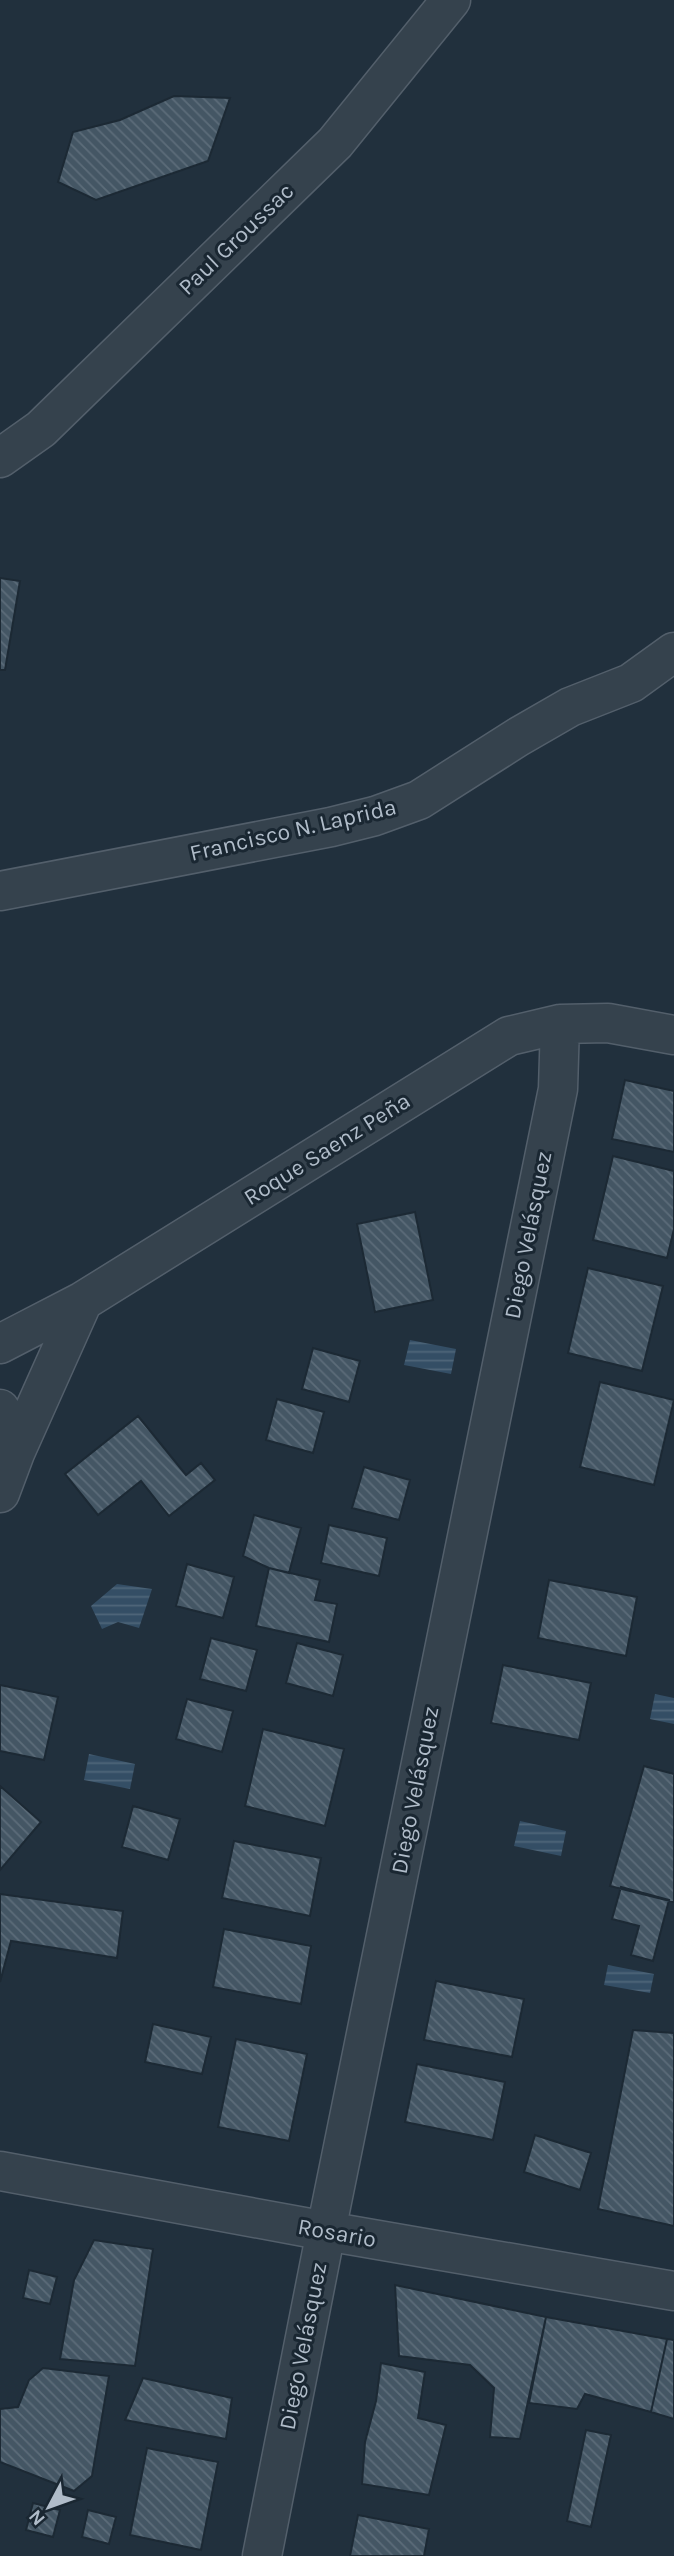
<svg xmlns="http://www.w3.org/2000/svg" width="674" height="2556" font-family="Karla,sans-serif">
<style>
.water{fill:url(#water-rules)}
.building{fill:url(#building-back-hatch);stroke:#1c2934;stroke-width:2}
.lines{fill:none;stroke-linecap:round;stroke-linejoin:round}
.minor-casing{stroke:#535f6b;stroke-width:41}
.minor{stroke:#35424d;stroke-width:38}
.labels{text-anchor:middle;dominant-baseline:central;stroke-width:6;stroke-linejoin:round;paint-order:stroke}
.street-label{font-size:23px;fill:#b0bcc9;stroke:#1a2732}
</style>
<defs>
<pattern id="water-rules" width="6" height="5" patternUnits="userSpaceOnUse" patternTransform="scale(1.75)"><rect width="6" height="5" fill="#344e65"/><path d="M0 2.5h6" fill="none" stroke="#4f667a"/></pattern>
<pattern id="building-back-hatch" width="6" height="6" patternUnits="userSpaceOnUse" patternTransform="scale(1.75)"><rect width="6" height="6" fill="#445664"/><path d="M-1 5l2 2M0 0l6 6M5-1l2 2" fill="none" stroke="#5c6c79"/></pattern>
</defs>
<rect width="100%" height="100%" fill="#21303d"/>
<!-- water -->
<path class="water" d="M410,1340L456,1349L451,1374L404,1365Z
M117,1584L152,1589L139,1628L118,1622L102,1629L91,1606Z
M655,1694L674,1698V1724L650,1719Z
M89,1754L135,1764L130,1789L84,1780Z
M520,1821L566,1831L561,1856L514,1846Z
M608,1965L654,1974L650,1993L604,1985Z"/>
<!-- building -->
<path class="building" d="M174,96L230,98L208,161L96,200L58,182L73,132L120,120Z
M0,578L20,581L5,670H0Z
M625,1080L674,1091V1152L612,1139Z
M613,1156L674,1171V1229L667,1258L593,1240Z
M415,1212L433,1300L375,1312L357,1224Z
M588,1268L663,1286L642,1371L568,1353Z
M313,1348L360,1361L349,1402L302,1389Z
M600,1382L674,1400L654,1485L580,1467Z
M277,1399L324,1412L313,1453L266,1440Z
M138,1416L186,1475L201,1463L215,1480L169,1516L141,1481L98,1515L65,1474Z
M364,1467L410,1480L399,1520L352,1508Z
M254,1515L301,1528L289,1573L269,1568L243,1556Z
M329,1525L387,1538L379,1576L321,1563Z
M187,1564L234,1577L223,1618L176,1606Z
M269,1568L320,1580L315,1600L337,1604L329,1642L256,1626Z
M549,1580L637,1597L626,1656L538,1638Z
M211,1638L257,1650L246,1691L200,1679Z
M297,1643L343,1655L333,1696L286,1683Z
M503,1665L591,1683L579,1740L491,1723Z
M0,1685L58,1697L44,1760L0,1751Z
M187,1699L233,1711L222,1752L176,1739Z
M263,1729L344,1749L325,1826L245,1806Z
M644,1766L674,1774V1902L610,1886Z
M0,1786L41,1822L0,1870Z
M133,1806L180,1819L168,1860L122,1847Z
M234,1841L321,1858L310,1916L222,1898Z
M621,1887L669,1900L653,1961L631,1955L639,1926L612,1919Z
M0,1894L123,1911L117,1958L11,1941L0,1982Z
M224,1929L311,1946L301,2004L213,1987Z
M436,1981L524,1999L512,2057L424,2040Z
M153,2024L211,2037L202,2074L145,2062Z
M633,2030L674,2033V2226L598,2209Z
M236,2039L307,2054L289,2141L218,2127Z
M417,2064L505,2082L493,2140L405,2122Z
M535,2135L591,2153L580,2190L524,2172Z
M94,2240L153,2249L135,2366L60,2359L74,2280Z
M29,2270L57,2277L50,2304L23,2298Z
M395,2285L546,2317L520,2439L490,2437L494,2388L470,2365L399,2356Z
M546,2317L667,2339L651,2412L585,2394L577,2409L529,2403Z
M667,2339L674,2340V2419L651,2412Z
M381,2363L425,2372L418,2418L446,2425L429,2495L362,2484L365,2442L376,2401Z
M43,2368L109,2376L92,2476L74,2491L0,2462V2409L18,2407L29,2380Z
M143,2378L232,2398L226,2439L125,2420Z
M586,2430L611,2435L591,2527L567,2521Z
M147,2448L218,2462L201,2550L130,2535Z
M33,2503L60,2510L53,2537L26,2530Z
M88,2510L116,2517L109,2544L82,2537Z
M358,2515L429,2529L424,2556H350Z"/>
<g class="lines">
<defs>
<path id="minor" d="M0,458L41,429L335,143L451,0
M0,891L331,827L375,816L419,800L518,737L570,707L631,683L674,652
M0,1344L83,1301L509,1036L560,1024L608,1023L674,1035
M0,1409L4,1415L15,1453
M0,1493L15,1453L83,1301
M0,2171L326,2231L674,2291
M262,2556L326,2231L558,1089L560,1024"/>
</defs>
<!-- minor casing -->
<use href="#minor" class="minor-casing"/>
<!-- minor -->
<use href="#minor" class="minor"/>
</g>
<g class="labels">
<!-- street labels -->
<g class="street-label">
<text transform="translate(236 239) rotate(-44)">Paul Groussac</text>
<text transform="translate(293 830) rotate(-13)">Francisco N. Laprida</text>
<text transform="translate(327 1149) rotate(-32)">Roque Saenz Peña</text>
<text transform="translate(528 1235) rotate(-79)">Diego Velásquez</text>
<text transform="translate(415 1790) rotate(-79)">Diego Velásquez</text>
<text transform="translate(337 2233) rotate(10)">Rosario</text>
<text transform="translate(303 2346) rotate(-79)">Diego Velásquez</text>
</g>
</g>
<!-- north arrow -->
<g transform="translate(49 2507) rotate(229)" stroke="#1a2732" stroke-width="5" paint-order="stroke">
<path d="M0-5L12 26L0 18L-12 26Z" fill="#b0bcc9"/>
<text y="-10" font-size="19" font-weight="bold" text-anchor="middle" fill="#b0bcc9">N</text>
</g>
</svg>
